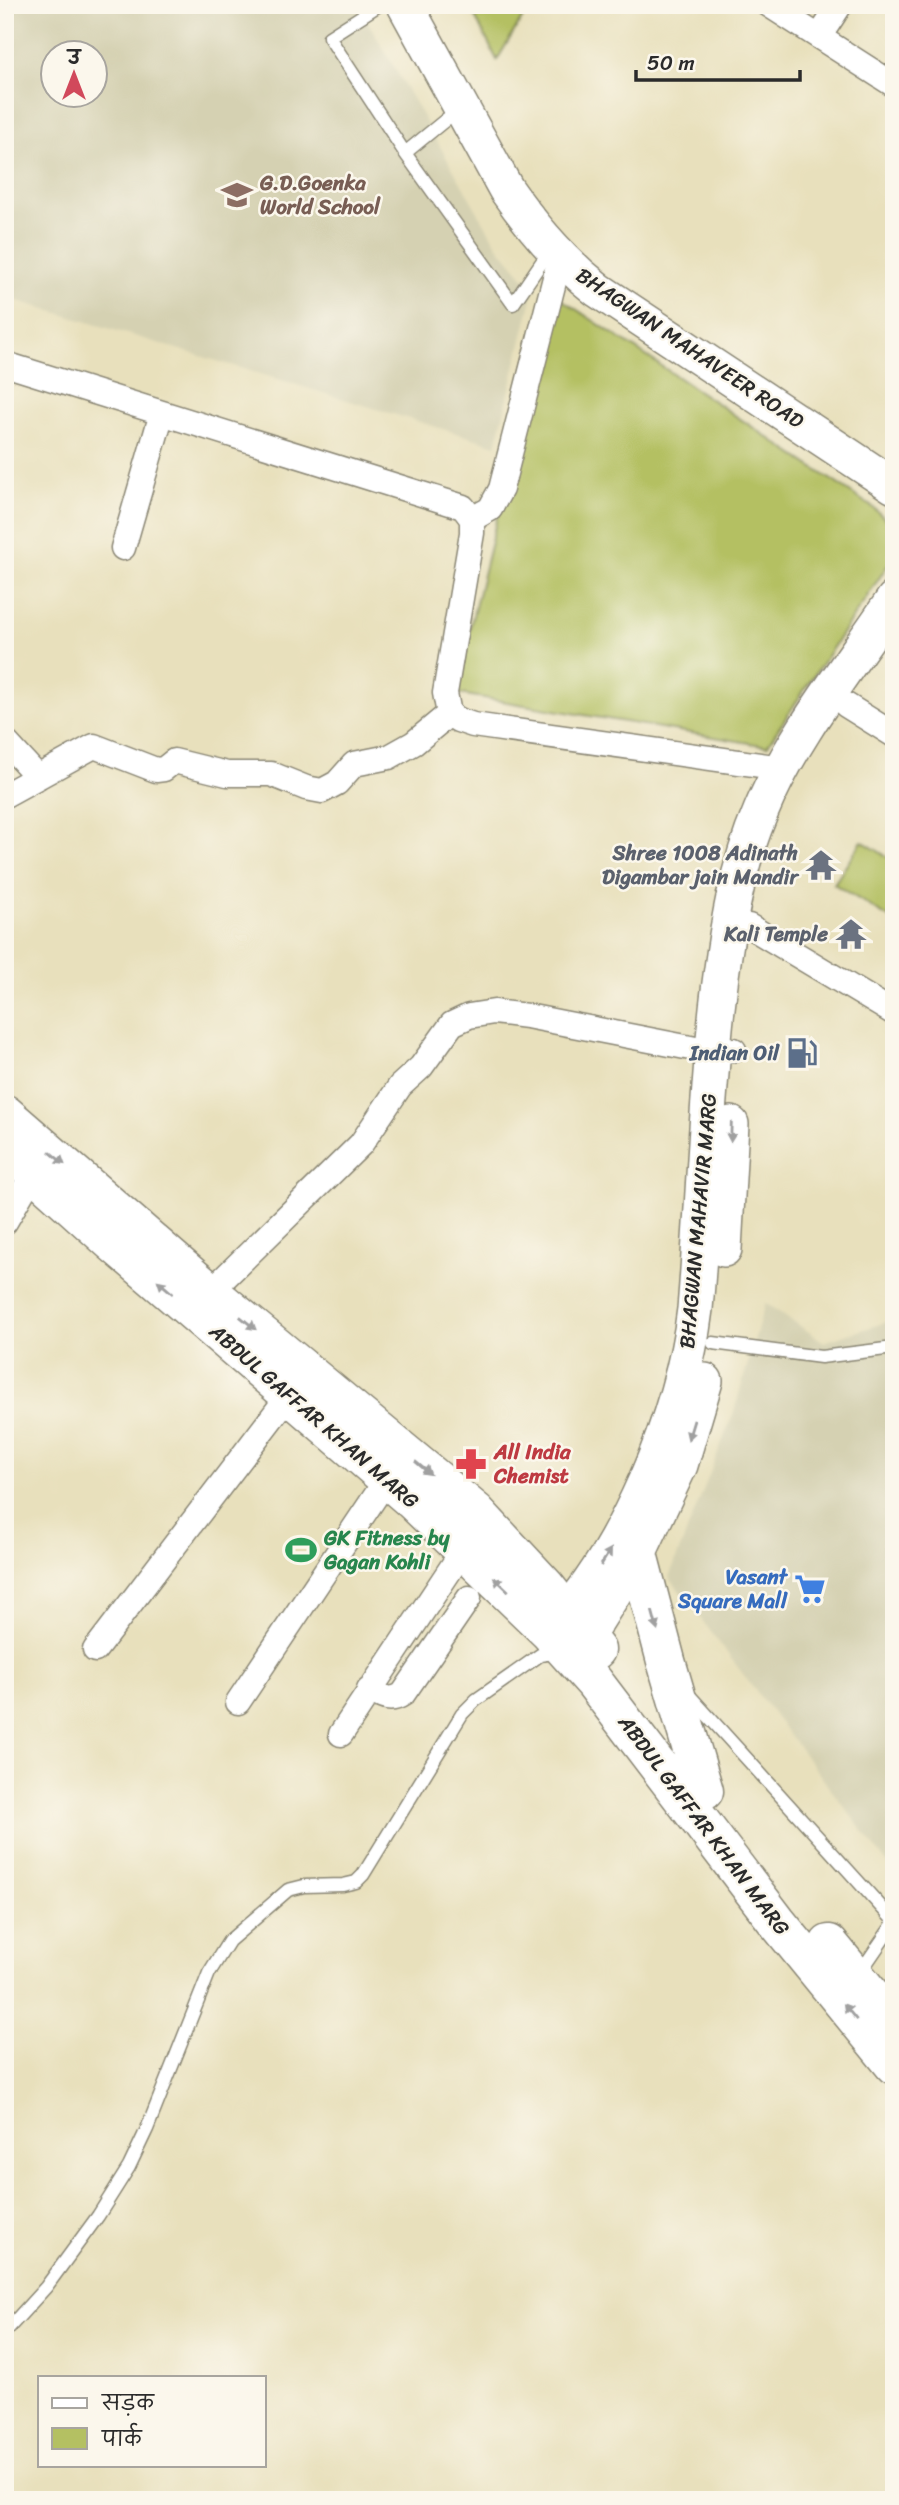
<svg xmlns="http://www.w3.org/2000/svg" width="899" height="2505" font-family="Sriracha,'Playpen Sans Deva',sans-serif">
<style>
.built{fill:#d5d1b2;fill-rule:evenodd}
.green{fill:#b4c062;stroke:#707646;stroke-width:2}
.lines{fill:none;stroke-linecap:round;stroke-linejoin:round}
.lane-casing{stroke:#8a8674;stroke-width:15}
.street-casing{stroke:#8a8674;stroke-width:27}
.secondary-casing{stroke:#8a8674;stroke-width:38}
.primary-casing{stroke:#8a8674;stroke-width:41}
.lane{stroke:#fff;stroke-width:12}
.street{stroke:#fff;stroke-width:24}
.secondary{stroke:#fff;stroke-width:35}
.primary{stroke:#fff;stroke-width:38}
.oneway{fill:#a0a0a0}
.labels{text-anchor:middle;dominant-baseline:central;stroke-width:5;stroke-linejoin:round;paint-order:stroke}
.education-label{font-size:21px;font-weight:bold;fill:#785e54;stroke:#fbf7ec;text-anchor:start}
.street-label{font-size:21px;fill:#2b2b2b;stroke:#fbf7ec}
.worship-label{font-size:21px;font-weight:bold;fill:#5b616d;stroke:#fbf7ec;text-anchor:end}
.service-label{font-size:21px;font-weight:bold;fill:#4e5e75;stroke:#fbf7ec;text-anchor:end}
.health-label{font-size:21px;font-weight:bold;fill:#be3a42;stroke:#fbf7ec;text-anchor:start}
.leisure-label{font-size:21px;font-weight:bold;fill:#27864d;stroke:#fbf7ec;text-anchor:start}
.shop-label{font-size:21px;font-weight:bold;fill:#366cbe;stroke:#fbf7ec;text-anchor:end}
</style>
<rect width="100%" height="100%" fill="#fbf7ec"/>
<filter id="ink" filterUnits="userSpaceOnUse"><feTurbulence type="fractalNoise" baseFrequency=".0143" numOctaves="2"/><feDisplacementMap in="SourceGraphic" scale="14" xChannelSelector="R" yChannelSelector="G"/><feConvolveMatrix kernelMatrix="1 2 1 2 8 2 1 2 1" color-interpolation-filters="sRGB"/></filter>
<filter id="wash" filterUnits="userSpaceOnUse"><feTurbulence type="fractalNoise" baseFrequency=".00686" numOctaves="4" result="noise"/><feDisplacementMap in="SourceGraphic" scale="28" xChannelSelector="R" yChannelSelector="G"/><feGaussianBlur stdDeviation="1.57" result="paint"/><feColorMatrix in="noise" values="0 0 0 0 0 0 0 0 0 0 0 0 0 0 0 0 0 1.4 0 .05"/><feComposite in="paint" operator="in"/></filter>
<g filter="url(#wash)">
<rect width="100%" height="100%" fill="#e8e0bc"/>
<!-- built -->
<path class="built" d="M5,5H358L497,245L534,290L496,445L5,297ZM52,52H94V94H52Z
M765,1303L824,1342L887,1322H894V1872L669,1577L734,1412Z"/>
<!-- green -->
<path class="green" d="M469,5H530L497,60Z
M552,293L875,509L894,528V556L767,746L454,693Z
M862,841L894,861V921L834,884Z"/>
</g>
<g filter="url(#ink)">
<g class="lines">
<defs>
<path id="lane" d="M379,5L329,37L405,153
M460,108L405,153L513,304L550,250
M713,1343L821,1357L894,1348
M689,1695L894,1921
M859,1974L894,1923
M5,2332L46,2287L98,2216L129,2167L147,2129L209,1973L229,1941L288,1890L304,1886L343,1885L356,1882L363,1875L462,1714L476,1700L540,1655L558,1652"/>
<path id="street" d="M769,5L894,85
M819,37L840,5
M5,364L463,507L472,519V533L445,693L449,714L458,720L473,725L782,768
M472,519L490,509L501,489L560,258
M123,548L162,413
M846,705L894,735
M5,741L38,777
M5,795L94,746L156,770L164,769L174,761L227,774H271L306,788L322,791L337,783L354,764L389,757L414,743L449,714
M749,926L894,1013
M5,1222L34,1172
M210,1292L361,1144L400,1086L421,1067L452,1024L469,1016L494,1012L527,1016L711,1052L734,1050
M95,1650L290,1394
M369,1690C382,1697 390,1703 403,1694L469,1598
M238,1702L387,1479
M341,1734L464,1549"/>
<path id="secondary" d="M405,5L506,189C533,228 561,261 598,290L894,486
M724,1249L731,1124
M549,1632C624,1557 683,1413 695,1309C704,1203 706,1097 719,991C727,929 736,869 761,811C791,738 850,665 894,599
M566,1651L586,1637L638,1554L680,1465L705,1381"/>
<path id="primary" d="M5,1114L210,1292L476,1512L546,1587L596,1650
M5,1146L112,1242L413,1501L549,1632L594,1682L777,1922L894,2065
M638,1554L666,1661L704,1791
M829,1944L894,2023"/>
</defs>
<!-- lane casing -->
<use href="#lane" class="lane-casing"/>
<!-- street casing -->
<use href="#street" class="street-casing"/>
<!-- secondary casing -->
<use href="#secondary" class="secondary-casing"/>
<!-- primary casing -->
<use href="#primary" class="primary-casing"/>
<!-- lane -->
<use href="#lane" class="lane"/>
<!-- street -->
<use href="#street" class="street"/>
<!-- secondary -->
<use href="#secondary" class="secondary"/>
<!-- primary -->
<use href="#primary" class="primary"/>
</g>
<!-- one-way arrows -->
<defs><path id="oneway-solid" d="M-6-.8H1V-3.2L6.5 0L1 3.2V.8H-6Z" transform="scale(1.75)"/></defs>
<g class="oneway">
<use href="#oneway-solid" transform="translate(731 1132) rotate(92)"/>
<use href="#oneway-solid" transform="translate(57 1158) rotate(40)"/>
<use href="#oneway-solid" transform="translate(165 1287) rotate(-139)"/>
<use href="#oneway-solid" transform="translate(248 1323) rotate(39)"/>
<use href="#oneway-solid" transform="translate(691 1430) rotate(107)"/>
<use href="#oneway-solid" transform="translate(423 1468) rotate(40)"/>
<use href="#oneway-solid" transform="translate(606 1557) rotate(-58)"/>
<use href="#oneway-solid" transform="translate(501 1584) rotate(-137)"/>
<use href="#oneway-solid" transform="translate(655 1621) rotate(75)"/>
<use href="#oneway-solid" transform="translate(850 2012) rotate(-129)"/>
</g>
</g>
<!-- icons -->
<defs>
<symbol id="school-bare" viewBox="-9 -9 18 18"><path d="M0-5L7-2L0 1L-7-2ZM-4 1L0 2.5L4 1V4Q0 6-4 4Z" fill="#8d6e63" stroke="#fbf7ec" stroke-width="2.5" paint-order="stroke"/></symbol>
<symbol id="temple-bare" viewBox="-9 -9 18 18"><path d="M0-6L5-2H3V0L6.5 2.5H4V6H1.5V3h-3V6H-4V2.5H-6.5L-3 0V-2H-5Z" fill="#6b7280" stroke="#fbf7ec" stroke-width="2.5" paint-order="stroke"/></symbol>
<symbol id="fuel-bare" viewBox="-9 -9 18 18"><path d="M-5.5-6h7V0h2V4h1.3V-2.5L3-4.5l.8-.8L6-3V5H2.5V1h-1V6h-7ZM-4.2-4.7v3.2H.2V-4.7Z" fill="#5c6f8a" stroke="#fbf7ec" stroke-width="2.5" paint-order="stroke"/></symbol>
<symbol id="pharmacy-bare" viewBox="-9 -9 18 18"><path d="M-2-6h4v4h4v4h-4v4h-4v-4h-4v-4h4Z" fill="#e0444e" stroke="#fbf7ec" stroke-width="2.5" paint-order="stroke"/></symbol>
<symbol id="stadium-bare" viewBox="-9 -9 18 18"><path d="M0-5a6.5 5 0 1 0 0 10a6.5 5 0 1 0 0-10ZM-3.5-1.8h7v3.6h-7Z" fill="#2e9e5b" stroke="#fbf7ec" stroke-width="2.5" paint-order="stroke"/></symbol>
<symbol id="supermarket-bare" viewBox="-9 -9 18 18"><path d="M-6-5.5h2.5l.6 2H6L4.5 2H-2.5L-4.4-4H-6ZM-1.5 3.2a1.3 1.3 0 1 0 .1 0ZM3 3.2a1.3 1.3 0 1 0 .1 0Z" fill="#3f7fe0" stroke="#fbf7ec" stroke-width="2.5" paint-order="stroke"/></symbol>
</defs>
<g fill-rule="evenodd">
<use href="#school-bare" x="215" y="173" width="44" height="44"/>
<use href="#temple-bare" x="799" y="843" width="44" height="44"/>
<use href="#temple-bare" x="829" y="912" width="44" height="44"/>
<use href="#fuel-bare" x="780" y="1031" width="44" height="44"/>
<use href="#pharmacy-bare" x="449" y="1442" width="44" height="44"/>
<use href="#stadium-bare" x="279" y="1528" width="44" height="44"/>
<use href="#supermarket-bare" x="788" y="1567" width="44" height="44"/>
</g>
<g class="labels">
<!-- education labels -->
<g class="education-label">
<text x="260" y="183">G.D.Goenka<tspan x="260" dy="24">World School</tspan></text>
</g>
<!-- street labels -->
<g class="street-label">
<text transform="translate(690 348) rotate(34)">BHAGWAN MAHAVEER ROAD</text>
<text transform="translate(698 1221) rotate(-85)">BHAGWAN MAHAVIR MARG</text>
<text transform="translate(314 1416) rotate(41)">ABDUL GAFFAR KHAN MARG</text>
<text transform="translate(704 1825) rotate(53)">ABDUL GAFFAR KHAN MARG</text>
</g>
<!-- worship labels -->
<g class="worship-label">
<text x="798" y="853">Shree 1008 Adinath<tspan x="798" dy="24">Digambar jain Mandir</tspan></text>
<text x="828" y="934">Kali Temple</text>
</g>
<!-- service labels -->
<g class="service-label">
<text x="779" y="1053">Indian Oil</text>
</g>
<!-- health labels -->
<g class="health-label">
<text x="494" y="1452">All India<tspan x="494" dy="24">Chemist</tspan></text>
</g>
<!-- leisure labels -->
<g class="leisure-label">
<text x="324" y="1538">GK Fitness by<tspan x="324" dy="24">Gagan Kohli</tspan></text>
</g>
<!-- shop labels -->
<g class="shop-label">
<text x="787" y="1577">Vasant<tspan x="787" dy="24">Square Mall</tspan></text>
</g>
</g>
<!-- margin -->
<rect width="899" height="2505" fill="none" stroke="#fbf7ec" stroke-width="28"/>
<!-- legend -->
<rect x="38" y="2376" width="228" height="91" fill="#fbf7ec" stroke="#a8a59f" stroke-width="2"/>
<rect x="52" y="2398" width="35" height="10" fill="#ffffff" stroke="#a8a59f" stroke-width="2"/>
<text x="102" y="2410" font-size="21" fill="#2b2b2b">सड़क</text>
<rect x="52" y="2428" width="35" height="21" fill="#b4c062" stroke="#a8a59f" stroke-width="2"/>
<text x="102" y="2446" font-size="21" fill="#2b2b2b">पार्क</text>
<!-- north arrow -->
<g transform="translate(74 74)"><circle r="33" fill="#fbf7ec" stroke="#a8a59f" stroke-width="2"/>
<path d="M0-5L12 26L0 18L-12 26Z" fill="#d1495b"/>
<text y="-10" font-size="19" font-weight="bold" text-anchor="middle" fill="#2b2b2b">उ</text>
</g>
<!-- scale -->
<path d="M636 70v10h164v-10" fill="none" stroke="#2b2b2b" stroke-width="3.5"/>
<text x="647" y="70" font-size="21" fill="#2b2b2b" stroke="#fbf7ec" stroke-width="5" paint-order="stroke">50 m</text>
</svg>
